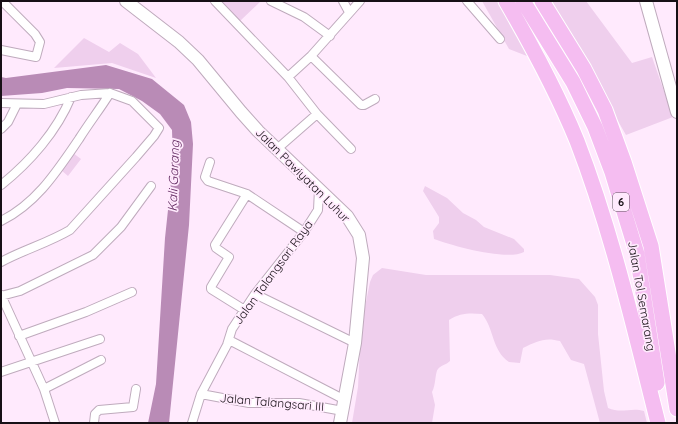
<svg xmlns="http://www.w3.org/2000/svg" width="678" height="424" font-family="Quicksand,sans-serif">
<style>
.green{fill:#efcfed}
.water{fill:#b98bb6}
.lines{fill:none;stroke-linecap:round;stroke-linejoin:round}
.street-casing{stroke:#bfabbd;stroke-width:10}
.secondary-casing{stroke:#bfabbd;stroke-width:14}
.highway-casing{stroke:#fff;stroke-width:17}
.street{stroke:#fff;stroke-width:8}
.secondary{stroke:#fff;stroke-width:12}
.highway{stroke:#f5bdf1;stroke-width:15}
.labels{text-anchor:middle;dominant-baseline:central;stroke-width:3.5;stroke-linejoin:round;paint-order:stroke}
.shield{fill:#ffeafd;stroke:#5d515b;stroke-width:1}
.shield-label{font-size:11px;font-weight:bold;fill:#171016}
.street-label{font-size:12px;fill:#171016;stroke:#ffeafd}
.water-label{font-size:13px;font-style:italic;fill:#622960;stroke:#ffeafd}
</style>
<rect width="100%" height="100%" fill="#ffeafd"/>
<!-- green -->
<path class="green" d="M221,1H261L240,21Z
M482,1H500L532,58L509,49Z
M549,1H586L632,63L652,57L673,117L626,135Z
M84,38L109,52L120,43L138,54L156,78L112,63L54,68Z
M73,153L81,159L68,176L61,170Z
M425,186L447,198L463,213L476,220L484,227L514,239L524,249V252C507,261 453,246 434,239L433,231L439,223V217L423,191Z
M382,268L426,275H550L579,279L595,297L598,305V334L604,391L608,408C622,414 631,407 644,411L647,423H600L584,364L571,360L560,341C545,337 537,341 523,348L520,363L509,362C492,351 494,328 482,314C469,313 460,313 449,320L450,361C446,365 441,365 438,369C435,372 436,385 432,392L435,405L432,423H352L358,387L361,327L370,282L373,275Z"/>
<!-- water -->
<path class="water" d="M106,65L152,79L184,105L191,122L193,144L189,225L169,423H148L156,384L165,238L173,163L172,130L160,114L142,101L119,89L67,88L42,93L1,96V77L6,78Z"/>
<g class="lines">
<defs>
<path id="street" d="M215,1L288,77L317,114L351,149
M271,1L304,17L330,36
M343,1L349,12
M467,1L500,39
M1,50L36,57L40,42L35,34L2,1
M311,56L361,105H364L375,99
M288,77L311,56L360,1
M1,103L44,104L81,95L110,93L132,101L159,128L154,136L136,157L70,230C48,243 23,250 1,262
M1,129L8,122L17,104
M277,149L317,114
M210,162L205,177L208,181L247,194L304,232
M1,185C30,162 57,131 71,97
M1,221C37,203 57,171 79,139C89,123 100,109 110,93
M255,294L355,343
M1,295L44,389L55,423
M1,296L20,291L93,255L121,227L151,186
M243,309L211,289V287L229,257L216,248L215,245L247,194
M19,336L86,312L132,292
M229,340L345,400
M1,372L100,339
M44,389L101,360
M201,394L249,403H299L343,411
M94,423L95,414L99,410L133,407L136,389
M192,423L201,394L227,345L232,329L255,294L304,232L318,210L319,189"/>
<path id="secondary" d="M126,1L179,42L198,60L241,112L258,131L347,216L359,235L363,258L355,343L340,423
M646,1L677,112"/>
<path id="highway" d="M506,1C532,46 557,92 577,141C612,232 634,328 658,423
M523,1L573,82L595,127L612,172L637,254L657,383
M542,1L584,69L605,110L624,162L651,246L677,409"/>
</defs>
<!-- street casing -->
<use href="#street" class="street-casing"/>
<!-- secondary casing -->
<use href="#secondary" class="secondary-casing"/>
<!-- highway casing -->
<use href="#highway" class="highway-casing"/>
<!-- street -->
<use href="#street" class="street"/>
<!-- secondary -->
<use href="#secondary" class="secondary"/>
<!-- highway -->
<use href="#highway" class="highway"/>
</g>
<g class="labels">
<!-- shield labels -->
<rect class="shield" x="613" y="193" width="16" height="18" rx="3"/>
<g class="shield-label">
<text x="621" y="202">6</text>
</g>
<!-- street labels -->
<g class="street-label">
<text transform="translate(303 175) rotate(45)">Jalan Pawiyatan Luhur</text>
<text transform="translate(273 272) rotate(-54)">Jalan Talangsari Raya</text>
<text transform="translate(642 296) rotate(80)">Jalan Tol Semarang</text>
<text transform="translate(272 402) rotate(5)">Jalan Talangsari III</text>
</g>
<!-- water labels -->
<g class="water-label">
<text transform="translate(173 176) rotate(-88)">Kali Garang</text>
</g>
</g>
<!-- border -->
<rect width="678" height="424" fill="none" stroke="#171016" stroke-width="4"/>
</svg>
